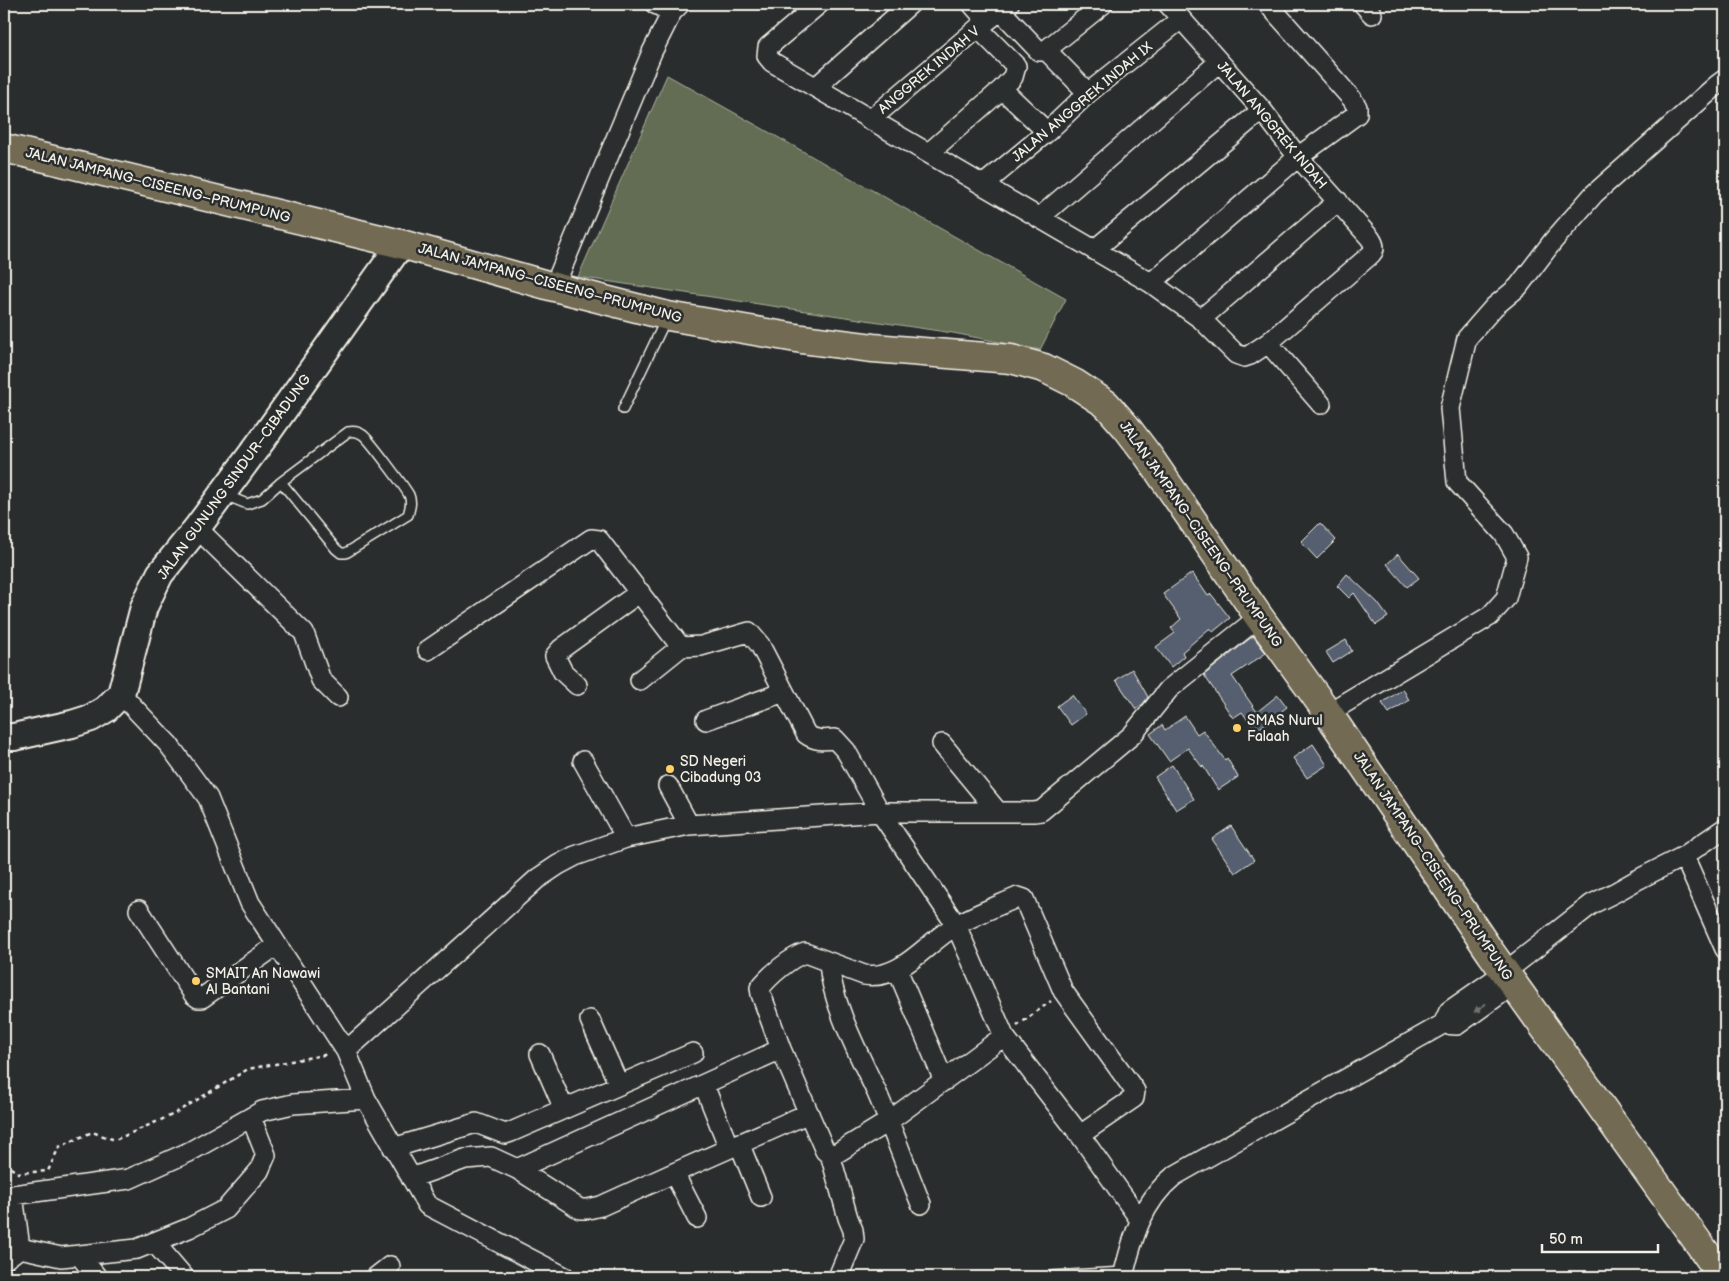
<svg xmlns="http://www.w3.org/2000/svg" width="1729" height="1281" font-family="'Balsamiq Sans',sans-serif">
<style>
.green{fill:#646d53;stroke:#acaf9e}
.building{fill:#545f6f;stroke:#f4f1e8}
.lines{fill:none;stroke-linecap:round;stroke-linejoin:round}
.lane-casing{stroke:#f4f1e8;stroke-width:12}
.street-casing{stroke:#f4f1e8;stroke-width:22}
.secondary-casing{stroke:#f4f1e8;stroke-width:30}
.primary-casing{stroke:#f4f1e8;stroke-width:31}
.path{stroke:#f4f1e8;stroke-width:2.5;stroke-dasharray:4 4;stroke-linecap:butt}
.lane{stroke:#2a2d2e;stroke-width:9}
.street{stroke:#2a2d2e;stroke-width:19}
.secondary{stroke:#2a2d2e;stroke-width:26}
.primary{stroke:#736b52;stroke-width:28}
.oneway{fill:#71726f}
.poi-dot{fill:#ffd166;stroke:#2a2d2e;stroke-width:2}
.labels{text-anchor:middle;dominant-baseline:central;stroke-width:5;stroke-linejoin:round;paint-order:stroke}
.street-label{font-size:14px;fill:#f4f1e8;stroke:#2a2d2e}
.poi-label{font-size:14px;fill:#f4f1e8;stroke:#2a2d2e;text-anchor:start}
</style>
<rect width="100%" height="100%" fill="#2a2d2e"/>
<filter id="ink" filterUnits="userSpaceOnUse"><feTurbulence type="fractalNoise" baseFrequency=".02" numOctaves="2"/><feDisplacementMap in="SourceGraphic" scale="10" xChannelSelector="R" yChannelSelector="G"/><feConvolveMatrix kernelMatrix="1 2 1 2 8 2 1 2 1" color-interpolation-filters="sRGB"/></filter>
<g filter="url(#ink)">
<!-- green -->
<path class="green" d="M667,75L1066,299L1040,350L953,333L578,277Z"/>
<!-- building -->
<path class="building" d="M1320,523L1336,540L1317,559L1301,542Z
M1398,554L1419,578L1407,587L1387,564Z
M1192,573L1208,596L1211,594L1230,618L1213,632L1210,628L1182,652L1184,656L1171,667L1156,647L1175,633L1171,628L1181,619L1163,594Z
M1347,574L1377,602L1388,617L1376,625L1354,593L1349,598L1337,586Z
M1253,636L1266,653L1232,676L1257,712L1278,695L1287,707L1256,731L1242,712L1233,718L1204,675Z
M1346,640L1352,651L1333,663L1326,652Z
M1132,669L1148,697L1143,704L1136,709L1116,680Z
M1403,689L1409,700L1389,713L1382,703Z
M1072,695L1086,714L1071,725L1057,706Z
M1185,716L1197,734L1203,730L1225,760L1227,758L1238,777L1218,790L1203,766L1202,767L1188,748L1169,761L1150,734L1162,725L1165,730Z
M1313,744L1327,765L1307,778L1293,758Z
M1172,765L1194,799L1176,810L1155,777Z
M1231,826L1254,860L1235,873L1212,839Z"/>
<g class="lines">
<defs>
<path id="lane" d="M623,409L666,319
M225,495L247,504L262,499L281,482L336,549L341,553H346L408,515C410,508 412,502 409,495C406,489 369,439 363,435C359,432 353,431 348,432L281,482
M1052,1276L1124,1272"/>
<path id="street" d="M655,4L672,12
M819,4L768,47L767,56L772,62L1151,283L1201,319L1236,354L1244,357L1250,355L1268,343L1369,256C1376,250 1375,245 1370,238L1298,157L1262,110L1168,4
M972,4L987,21
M1363,4L1372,14
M1001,11L1039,51L1046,50L1088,93
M978,28L1016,66L1013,77L1002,89L1047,132
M1046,50L1103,4
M816,87L910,4
M870,120L978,28L1009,4
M930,152L1002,89
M983,185L1047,132L1088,93L1181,19
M1039,218L1219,62
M1094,250L1262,110
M1151,283L1298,157L1357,114V107L1352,99L1268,4
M554,287L652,52L672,12L680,4
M1201,319L1338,201
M1268,343L1321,404
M197,528L304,633L321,680L338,697
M428,650L591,539L599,540L681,647L701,646L749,632L760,645L806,734C815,741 824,740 835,739L846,751L880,812L956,925L1004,1036L1080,1135L1140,1220
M640,680L681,647
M577,685L563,672L555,656L561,649L640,592
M121,694L169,745L208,798L250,903L346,1051L537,879L558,865L575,856L626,838L689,825L880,812H1034L1041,811L1132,735L1169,689L1259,617
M1328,713L1490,616L1506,598L1517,557L1504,534L1457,482L1450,408L1467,338L1494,307L1518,287L1553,241L1594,194L1717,85L1725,79
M706,720L784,692
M942,744L998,812
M583,761L626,838
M668,786L689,825
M1684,856L1725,949
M139,910L194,995L198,998H202L277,945
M829,963C832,1005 859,1054 877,1093C893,1130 906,1167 921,1204
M897,969L944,1081
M590,1020L619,1085
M1443,1024L1449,1011L1505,972L1592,904L1616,892L1637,880L1684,856L1725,828
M1004,1036L889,1121L837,1153L830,1154L825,1151L781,1049L761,994L760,988C769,976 791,957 805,953L864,975C902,981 927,941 957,925C976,914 998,906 1018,897L1024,899L1063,991L1135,1091L1134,1098L1080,1135
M346,1051L366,1099L427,1205L565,1277
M540,1054L564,1109
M704,1085L729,1148
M739,1143L761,1197
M393,1148L476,1123L505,1134L511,1132L693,1053
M830,1154L848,1218L853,1230L854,1239L838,1277
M676,1172L601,1206L588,1209H580L517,1169L781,1049
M411,1178L465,1159L491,1157L517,1169
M697,1218L679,1183L676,1172L809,1113
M154,1242L184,1277
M20,1248L61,1257L137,1249L189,1228L226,1209L259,1171L266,1155L251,1117
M79,1255L97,1277
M4,1260L20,1248L13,1195L129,1179L189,1152L262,1111L293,1104L366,1099
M376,1277L390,1266
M1123,1277C1132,1239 1142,1202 1174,1176L1443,1024L1457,1025L1514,984"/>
<path id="secondary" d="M4,737H14L72,724L91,718L106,709L121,694L144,607L160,574L197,528L265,436L401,244"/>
<path id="primary" d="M4,148L401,244L554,287L668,316L802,339L873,348L1011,359L1044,368L1074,383L1106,404L1127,428L1149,457L1259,617L1328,713L1491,953L1723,1277"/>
</defs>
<!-- lane casing -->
<use href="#lane" class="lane-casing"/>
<!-- street casing -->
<use href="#street" class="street-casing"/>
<!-- secondary casing -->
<use href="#secondary" class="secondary-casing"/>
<!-- primary casing -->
<use href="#primary" class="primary-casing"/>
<!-- path -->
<path class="path" d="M1017,1026L1051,1001
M4,1163L18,1173L48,1171L59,1147L92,1132L115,1140L172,1115L248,1069L329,1054"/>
<!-- lane -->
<use href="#lane" class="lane"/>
<!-- street -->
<use href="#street" class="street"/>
<!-- secondary -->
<use href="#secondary" class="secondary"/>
<!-- primary -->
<use href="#primary" class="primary"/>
</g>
<!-- one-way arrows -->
<defs><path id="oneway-solid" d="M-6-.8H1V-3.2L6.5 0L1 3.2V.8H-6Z" transform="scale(1.25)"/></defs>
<use class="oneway" href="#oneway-solid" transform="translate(1480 1008) rotate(144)"/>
</g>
<!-- markers -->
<g class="poi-dot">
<circle cx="1237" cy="728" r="5"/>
<circle cx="670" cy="769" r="5"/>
<circle cx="196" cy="981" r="5"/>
</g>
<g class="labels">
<!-- street labels -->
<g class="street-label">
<text transform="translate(929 70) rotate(-40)">ANGGREK INDAH V</text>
<text transform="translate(1082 102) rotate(-40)">JALAN ANGGREK INDAH IX</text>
<text transform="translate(1272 125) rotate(50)">JALAN ANGGREK INDAH</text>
<text transform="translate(158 185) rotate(14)">JALAN JAMPANG–CISEENG–PRUMPUNG</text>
<text transform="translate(550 283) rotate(15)">JALAN JAMPANG–CISEENG–PRUMPUNG</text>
<text transform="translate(234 477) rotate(-54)">JALAN GUNUNG SINDUR–CIBADUNG</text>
<text transform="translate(1201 534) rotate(55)">JALAN JAMPANG–CISEENG–PRUMPUNG</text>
<text transform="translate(1433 866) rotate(56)">JALAN JAMPANG–CISEENG–PRUMPUNG</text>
</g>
<!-- poi labels -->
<g class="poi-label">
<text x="1247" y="720">SMAS Nurul<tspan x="1247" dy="16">Falaah</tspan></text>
<text x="680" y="761">SD Negeri<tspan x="680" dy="16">Cibadung 03</tspan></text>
<text x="206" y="973">SMAIT An Nawawi<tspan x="206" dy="16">Al Bantani</tspan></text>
</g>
</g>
<!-- margin -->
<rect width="1729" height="1281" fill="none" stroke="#2a2d2e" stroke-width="20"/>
<rect x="10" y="10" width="1709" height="1261" fill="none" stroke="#f4f1e8" stroke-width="2" filter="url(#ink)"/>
<!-- scale -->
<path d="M1542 1244v8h116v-8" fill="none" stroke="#f4f1e8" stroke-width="2.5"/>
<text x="1549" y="1244" font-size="15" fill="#f4f1e8" stroke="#2a2d2e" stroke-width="4" paint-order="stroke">50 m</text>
</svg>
